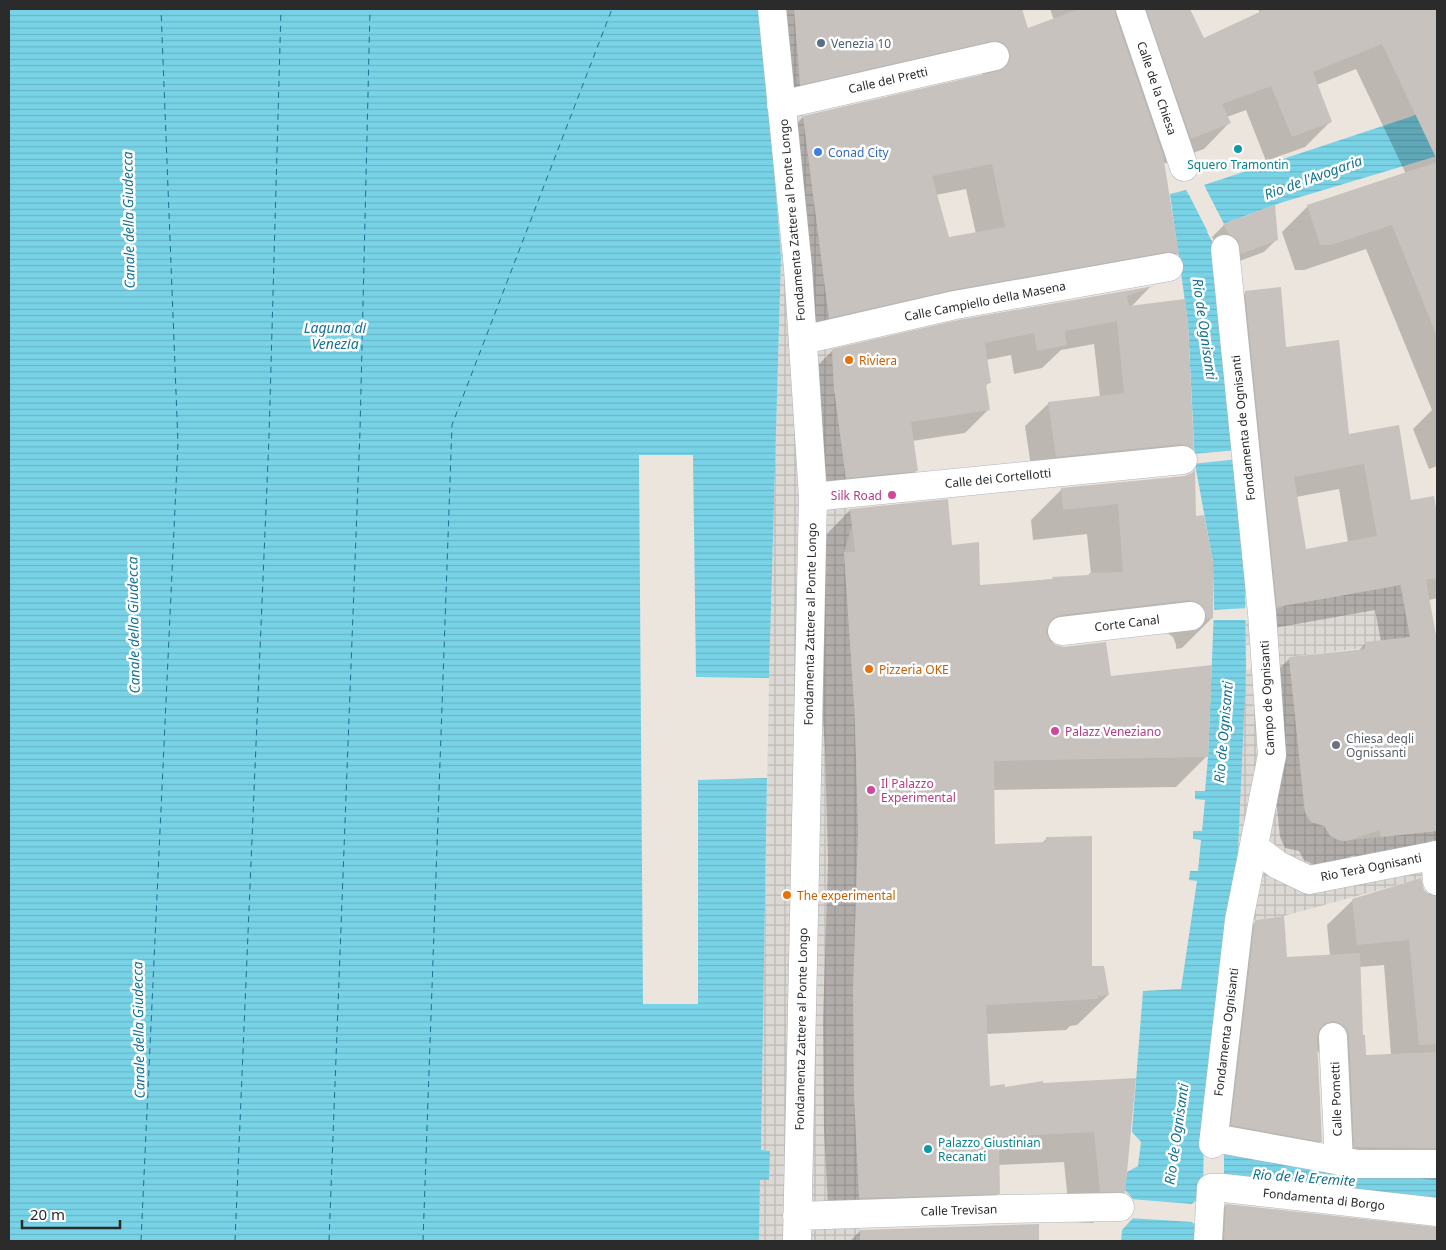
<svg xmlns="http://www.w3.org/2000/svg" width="1446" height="1250" font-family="'Noto Sans',sans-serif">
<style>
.plaza{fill:url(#plaza-grid)}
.water{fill:url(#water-rules)}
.pier{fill:#ece5de}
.shadow{fill:#0003;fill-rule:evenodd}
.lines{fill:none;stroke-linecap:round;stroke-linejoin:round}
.ferry{stroke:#167393;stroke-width:1;stroke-dasharray:6 5;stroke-linecap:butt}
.building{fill:#c7c2bd;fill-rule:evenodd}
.street-casing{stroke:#b1b5bd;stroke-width:29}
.street{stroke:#fff;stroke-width:28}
.service-dot{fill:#5c6f8a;stroke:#fff;stroke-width:2}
.culture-dot{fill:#0f9aa8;stroke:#fff;stroke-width:2}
.shop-dot{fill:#3f7fe0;stroke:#fff;stroke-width:2}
.food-dot{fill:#e8710a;stroke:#fff;stroke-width:2}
.hotel-dot{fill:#d1479c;stroke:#fff;stroke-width:2}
.worship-dot{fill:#6b7280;stroke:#fff;stroke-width:2}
.labels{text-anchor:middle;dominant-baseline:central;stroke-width:5;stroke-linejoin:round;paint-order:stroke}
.service-label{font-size:12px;fill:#4e5e75;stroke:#fff;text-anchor:start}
.street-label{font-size:12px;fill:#2b2b2b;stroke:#fff}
.shop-label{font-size:12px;fill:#366cbe;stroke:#fff;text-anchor:start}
.culture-label{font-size:12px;fill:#0d838f;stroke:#fff}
.food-label{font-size:12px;fill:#c56008;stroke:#fff;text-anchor:start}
.hotel-label{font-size:12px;fill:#b23c85;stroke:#fff;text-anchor:start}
.worship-label{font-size:12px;fill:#5b616d;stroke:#fff;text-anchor:start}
.water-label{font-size:14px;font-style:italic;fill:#167393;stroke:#fff}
</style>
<defs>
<pattern id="plaza-grid" width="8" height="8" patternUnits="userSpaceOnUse" patternTransform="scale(1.25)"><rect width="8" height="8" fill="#dcd8d4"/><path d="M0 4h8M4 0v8" fill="none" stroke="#bdbab6"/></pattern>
<pattern id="water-rules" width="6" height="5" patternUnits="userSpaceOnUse" patternTransform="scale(1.25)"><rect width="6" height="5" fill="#78d3e7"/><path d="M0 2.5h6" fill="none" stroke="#68b5c6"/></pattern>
</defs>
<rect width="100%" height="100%" fill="#ece5de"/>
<!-- plaza -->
<path class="plaza" d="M761,9H797L801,100L831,333L834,388L852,526L844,552L854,700L859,848L855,1098L860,1209V1241H759L760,1180H769L770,1151L761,1150L769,678L781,257Z
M1400,585L1413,654L1385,640L1365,642L1364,648L1289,657L1304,808L1306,816L1311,822L1325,825L1329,835L1336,839L1343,841L1437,831V874L1284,916L1247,921L1230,918L1246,670L1251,669L1252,645H1246V620L1259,619L1275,609L1281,608V606Z"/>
<!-- water -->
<path class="water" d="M9,9H761L781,257L769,678L696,677L693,455H639L643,1004H698V780L767,778L761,1150L770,1151L769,1180H760L759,1241H9Z
M1437,108V156L1280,203L1223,224L1207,232L1218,252L1245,572L1246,670L1236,895L1204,1134L1437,1171V1205L1203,1195L1192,1204V1222L1202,1230L1200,1241H1121L1122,1230L1133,1218V1199L1125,1190L1127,1172L1138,1166L1141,1142L1132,1132L1143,991L1181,989L1197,881L1189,880L1190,871H1198L1201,840L1193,839V831H1202L1205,800L1195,799V791H1205L1208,757L1214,609L1213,562L1195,464L1188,323L1170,194L1186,190L1189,195L1206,189L1204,185Z"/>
<!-- pier -->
<path class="pier" d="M1203,183L1225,226L1211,233L1220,251L1218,252L1185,187L1187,188L1190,192L1202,188Z
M1239,450V459L1192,464V454Z
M1248,608V620H1211V610Z
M1204,1134L1224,1146V1184L1203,1191Z
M1203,1195V1198L1195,1205V1221L1202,1227V1230L1192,1222L1129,1218L1130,1199L1192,1204Z"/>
<!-- shadow -->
<path class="shadow" d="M769,9H1020L1027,29L1054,20L1050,9H1189L1203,40L1260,13L1258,9H1437V466L1429,469L1413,429L1432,410L1366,249L1304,270H1295L1282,232L1308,206L1406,174L1356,69L1317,85L1331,121L1305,147L1266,161L1246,110L1227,117L1229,123L1204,149L1163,164L1177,255L1152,280L804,343L778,143L803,117L984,76L981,71L774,110ZM966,189L976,234L948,238L936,195Z
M1224,225L1276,240L1264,252L1229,265L1212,237Z
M1150,287L1131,307L1193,449L1170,472L1033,480L1025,426L1049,403L1100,397L1094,344L1061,350L1042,368L1014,374L1011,355L986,360L989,382L985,387L988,410L965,433L912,441L917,470L893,494L823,501L809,374L833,350L958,322Z
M1246,292L1348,436L1410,502L1437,518V598L1429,600L1437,648V854L1356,862L1355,855L1323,866H1316L1304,860L1299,851L1285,848L1280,837L1264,684L1290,658L1358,651L1365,644L1381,642L1375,610L1252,632L1220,318ZM1339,489L1348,542L1305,550L1296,497Z
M1062,489L1194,517L1212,618L1182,648L1176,649V645L1173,637L1166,632L1158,630L1051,643L1110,678L1207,756L1176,787L993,790L994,845L1042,843L1047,838L1091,967L1108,995L1077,1025L1070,1026L1066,1030L986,1034L989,1088L1004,1089L1042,1085L1135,1079L1124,1192L1093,1223L1070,1222L1064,1162L998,1165L999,1193L968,1224L829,1228L824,1129L823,1021L828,862L825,749L814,584L820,541L850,510L951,546L979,586L1088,576L1091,574L1087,534L1033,540L1031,520Z
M1437,885V1180L1423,1179L1419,1176L1329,1173L1321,1055L1317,1050L1321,1141L1296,1167L1206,1151L1230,947L1256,921L1286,959L1330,956L1327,925L1353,900L1423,891L1428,894ZM1384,965L1391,1055L1364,1057L1362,1036L1360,967Z
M1226,1205L1437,1228V1241H1202L1203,1229Z
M1038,1225V1241H850L860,1231Z"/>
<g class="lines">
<!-- ferry -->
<path class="ferry" d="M141,1241L178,443L161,9
M235,1241L269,437L281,9
M329,1241L360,431L370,9
M423,1241L452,425L612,9"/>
</g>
<!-- building -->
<path class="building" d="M794,9H1022L1028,28L1079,9H1115V14L1163,155L1179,255L1174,252H1166L952,290L829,318L803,116L998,71L1006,67L1010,60V53L1006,45L999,41H992L800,85ZM992,164L1005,227L949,237L932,176Z
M1146,9H1190L1204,38L1266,9H1437V160L1382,44L1313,72L1332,122L1292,137L1271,86L1222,104L1231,123L1191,139Z
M1437,162V334H1436L1392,225L1331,245H1320L1307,205Z
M1275,205L1278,240L1241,254L1238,240L1229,234L1223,224Z
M1154,286L1127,296L1129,306L1185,299L1188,323L1194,450L1189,446L1181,444L1056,457L1048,402L1124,393L1117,321L1065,331L1067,345L1037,351L1034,333L985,343L991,383L986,384L990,410L911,422L918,471L846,478L834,388L832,349L958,320Z
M1281,287L1286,347L1339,340L1349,434L1399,425L1411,500L1434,496L1437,514V578L1426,580L1437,641V831L1381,837L1380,830L1350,840L1343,841L1336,839L1330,835L1324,826L1311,822L1305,811L1289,657L1365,649V642L1410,637L1401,585L1277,607L1245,291ZM1364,464L1377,536L1306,549L1294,477Z
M1195,469L1196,516L1204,515L1213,562V618L1206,619V614L1203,606L1197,602L1189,600L1060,615L1052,619L1048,625L1046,632L1050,641L1056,645L1064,647L1106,642L1111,676L1212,665L1208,757L994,761L995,844L1046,842V837L1092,836V966H1104L1109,995L1098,996V999L986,1005L990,1086L1005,1084V1087L1043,1081V1083L1136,1078L1125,1193L1100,1192L1094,1132L999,1137L1000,1194L859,1198L854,1098L853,989L858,831L855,718L844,552H855L850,509L948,499L952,545L979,542L980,585L1053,579L1052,577L1089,575V573L1123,572L1118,504L1063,510L1061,488L1185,476L1192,473Z
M1421,878L1424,890L1430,895L1436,896L1437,916V1044L1419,1045L1409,940L1357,945L1352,899Z
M1284,916L1287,957L1360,953L1363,1035H1365L1366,1055L1437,1052V1148L1354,1147L1349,1036L1346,1028L1340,1023L1333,1021L1324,1024L1319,1030L1317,1038L1322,1142L1231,1125L1255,920Z
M1226,1204L1437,1227V1241H1224Z
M1039,1224V1241H860V1230Z"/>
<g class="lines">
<defs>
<path id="street" d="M772,9L798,268L813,497L797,1241
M1130,9L1184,167
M781,105L995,56
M803,340L955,305L1169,267
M813,497L1183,460
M1062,631L1191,616
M1254,847L1278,865L1309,880L1437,855
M1435,855L1437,881
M1333,1037L1339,1161
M1214,1138L1358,1164H1437
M1213,1144L1239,920L1272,755L1262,613L1225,249
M797,1216L1005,1209L1120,1207
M1208,1241L1211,1188H1224L1437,1212"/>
</defs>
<!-- street casing -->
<use href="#street" class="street-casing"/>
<!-- street -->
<use href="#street" class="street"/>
</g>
<!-- markers -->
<circle class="service-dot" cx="821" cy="43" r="5"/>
<g class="culture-dot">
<circle cx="1238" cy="149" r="5"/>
<circle cx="928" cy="1149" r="5"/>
</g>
<circle class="shop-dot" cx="818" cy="152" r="5"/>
<g class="food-dot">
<circle cx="849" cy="360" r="5"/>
<circle cx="869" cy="669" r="5"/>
<circle cx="787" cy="895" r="5"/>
</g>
<g class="hotel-dot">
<circle cx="892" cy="495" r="5"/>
<circle cx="1055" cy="731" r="5"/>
<circle cx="871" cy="790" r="5"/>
</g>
<circle class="worship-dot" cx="1336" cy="745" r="5"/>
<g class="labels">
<!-- service labels -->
<g class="service-label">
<text x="831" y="43">Venezia 10</text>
</g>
<!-- street labels -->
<g class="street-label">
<text transform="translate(888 80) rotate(-13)">Calle del Pretti</text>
<text transform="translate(1157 88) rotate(71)">Calle de la Chiesa</text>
<text transform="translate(792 220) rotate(-95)">Fondamenta Zattere al Ponte Longo</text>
<text transform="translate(985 301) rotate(-11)">Calle Campiello della Masena</text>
<text transform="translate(1243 428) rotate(-96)">Fondamenta de Ognisanti</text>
<text transform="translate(998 478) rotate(-6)">Calle dei Cortellotti</text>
<text transform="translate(1127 623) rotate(-7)">Corte Canal</text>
<text transform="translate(810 624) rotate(-89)">Fondamenta Zattere al Ponte Longo</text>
<text transform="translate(1267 698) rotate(-93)">Campo de Ognisanti</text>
<text transform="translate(1371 867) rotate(-11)">Rio Terà Ognisanti</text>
<text transform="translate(801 1029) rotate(-89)">Fondamenta Zattere al Ponte Longo</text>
<text transform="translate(1226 1032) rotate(-83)">Fondamenta Ognisanti</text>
<text transform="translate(1336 1099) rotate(-92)">Calle Pometti</text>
<text transform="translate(1324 1199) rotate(6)">Fondamenta di Borgo</text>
<text transform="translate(959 1210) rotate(-2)">Calle Trevisan</text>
</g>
<!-- shop labels -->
<g class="shop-label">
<text x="828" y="152">Conad City</text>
</g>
<!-- culture labels -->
<g class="culture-label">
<text x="1238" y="164">Squero Tramontin</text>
<text x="938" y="1142" text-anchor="start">Palazzo Giustinian<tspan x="938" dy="14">Recanati</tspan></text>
</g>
<!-- food labels -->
<g class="food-label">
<text x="859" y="360">Riviera</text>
<text x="879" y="669">Pizzeria OKE</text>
<text x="797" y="895">The experimental</text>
</g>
<!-- hotel labels -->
<g class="hotel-label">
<text x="882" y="495" text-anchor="end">Silk Road</text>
<text x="1065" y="731">Palazz Veneziano</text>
<text x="881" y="783">Il Palazzo<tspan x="881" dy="14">Experimental</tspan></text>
</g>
<!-- worship labels -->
<g class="worship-label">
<text x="1346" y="738">Chiesa degli<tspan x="1346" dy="14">Ognissanti</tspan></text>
</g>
<!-- water labels -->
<g class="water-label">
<text transform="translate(1313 177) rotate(-20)">Rio de l'Avogaria</text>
<text transform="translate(128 220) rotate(-91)">Canale della Giudecca</text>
<text x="335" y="327">Laguna di<tspan x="335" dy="16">Venezia</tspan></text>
<text transform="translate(1205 329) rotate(82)">Rio de Ognisanti</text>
<text transform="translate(133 625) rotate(-91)">Canale della Giudecca</text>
<text transform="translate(1223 732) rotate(-85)">Rio de Ognisanti</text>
<text transform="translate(138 1030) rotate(-91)">Canale della Giudecca</text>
<text transform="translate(1176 1134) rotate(-82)">Rio de Ognisanti</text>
<text transform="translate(1304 1177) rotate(4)">Rio de le Eremite</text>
</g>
</g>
<!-- border -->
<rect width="1446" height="1250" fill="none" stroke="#2b2b2b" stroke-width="20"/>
<!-- scale -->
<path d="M22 1220v8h98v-8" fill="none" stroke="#2b2b2b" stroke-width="2.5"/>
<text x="30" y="1220" font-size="15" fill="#2b2b2b" stroke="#ffffff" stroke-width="4" paint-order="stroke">20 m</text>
</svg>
